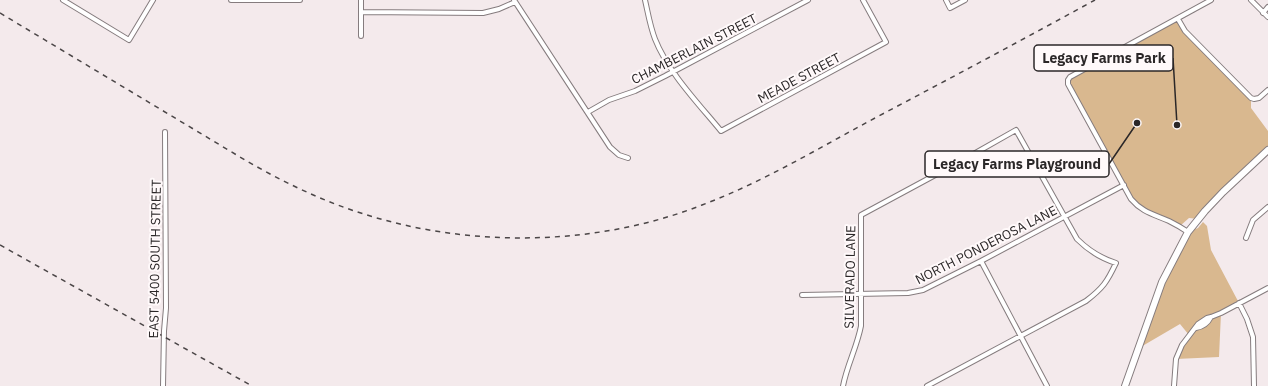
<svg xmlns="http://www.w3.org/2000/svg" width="1268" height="386" font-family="'IBM Plex Sans',sans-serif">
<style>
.park{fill:#d9b88f}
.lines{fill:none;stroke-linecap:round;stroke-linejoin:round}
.street-casing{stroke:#857c7e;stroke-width:6}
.secondary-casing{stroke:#857c7e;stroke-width:8}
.street{stroke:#fff;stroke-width:4}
.secondary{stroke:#fff;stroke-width:6}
.rail{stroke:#4b4647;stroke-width:1.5;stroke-dasharray:5 5;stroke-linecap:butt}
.labels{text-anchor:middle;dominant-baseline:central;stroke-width:4;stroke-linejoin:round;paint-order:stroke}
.street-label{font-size:13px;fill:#2b2728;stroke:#fff9fa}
.leader{fill:none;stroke:#2b2728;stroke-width:1.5}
.callout-dot{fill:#2b2728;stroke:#fff9fa;stroke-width:1.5}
.callout{fill:#fff9fa;stroke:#2b2728;stroke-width:1.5}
.callout-label{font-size:14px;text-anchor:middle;font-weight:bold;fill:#2b2728}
</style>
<rect width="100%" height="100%" fill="#f4eaec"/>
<!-- park -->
<path class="park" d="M1178,19L1185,31L1251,98V108L1268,131V150L1198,219L1189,218L1180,226L1145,211L1131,199L1068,84L1070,77Z
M1203,222L1207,226L1211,250L1239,303L1221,313L1219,357L1176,359L1189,335L1180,324L1139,348L1155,301L1188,232L1198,228Z"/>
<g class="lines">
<defs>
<path id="street" d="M63,0L129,40L153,0
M231,0H300
M361,0V12L483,13L499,9L515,2
M514,0L610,147L619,155L628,158
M645,0C648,13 650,26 655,39C668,72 698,103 721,131L886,42L863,0
M946,0L950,8L965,0
M1251,0L1268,17
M361,12V36
M1263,13L1268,7
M1178,19L1185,31L1251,98L1254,99L1259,98L1268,90
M588,112L609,100L635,91L665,76L808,0
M1188,232C1182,228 1175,224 1169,221C1153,214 1142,212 1131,199L1068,84V80L1070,77L1211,0
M1246,238L1253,220L1268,207
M981,261L1047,386
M802,295L908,293L923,290L981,261L1124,185
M1239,303L1247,319L1253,337L1254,386
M1196,328C1202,327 1208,323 1211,317
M163,386L164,331L166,308L165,132
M843,386C847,365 857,347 861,326V215L963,160L1016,130L1077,239C1089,251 1100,258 1116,263C1107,282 1103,288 1086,301L927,386
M1174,386L1176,359L1182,345L1198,324L1207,318L1211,317L1221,313L1268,288"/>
<path id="secondary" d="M1125,386L1162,282L1188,232L1205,211L1223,192L1268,150"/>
</defs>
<!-- street casing -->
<use href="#street" class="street-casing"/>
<!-- secondary casing -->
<use href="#secondary" class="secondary-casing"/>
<!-- street -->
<use href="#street" class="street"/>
<!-- secondary -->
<use href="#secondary" class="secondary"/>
<!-- rail -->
<path class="rail" d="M0,13L245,160C283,182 324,202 367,215C473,248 598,246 702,205C763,182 819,148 875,118C949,79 1022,40 1095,0
M0,245L252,386"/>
</g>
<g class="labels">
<!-- street labels -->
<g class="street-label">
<text transform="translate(694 49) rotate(-27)">CHAMBERLAIN STREET</text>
<text transform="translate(799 78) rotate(-28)">MEADE STREET</text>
<text transform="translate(986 245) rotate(-27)">NORTH PONDEROSA LANE</text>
<text transform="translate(155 259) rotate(-89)">EAST 5400 SOUTH STREET</text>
<text transform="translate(850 277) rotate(-89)">SILVERADO LANE</text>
</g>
</g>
<!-- callouts -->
<path class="leader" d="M1177 125L1173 58M1137 123L1109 164"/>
<g class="callout-dot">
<circle cx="1177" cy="125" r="4"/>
<circle cx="1137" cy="123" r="4"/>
</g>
<g class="callout">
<rect x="1034" y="45" width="139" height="26" rx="4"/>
<rect x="925" y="151" width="184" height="26" rx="4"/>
</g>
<g class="callout-label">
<text x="1104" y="63">Legacy Farms Park</text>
<text x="1017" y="169">Legacy Farms Playground</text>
</g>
</svg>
